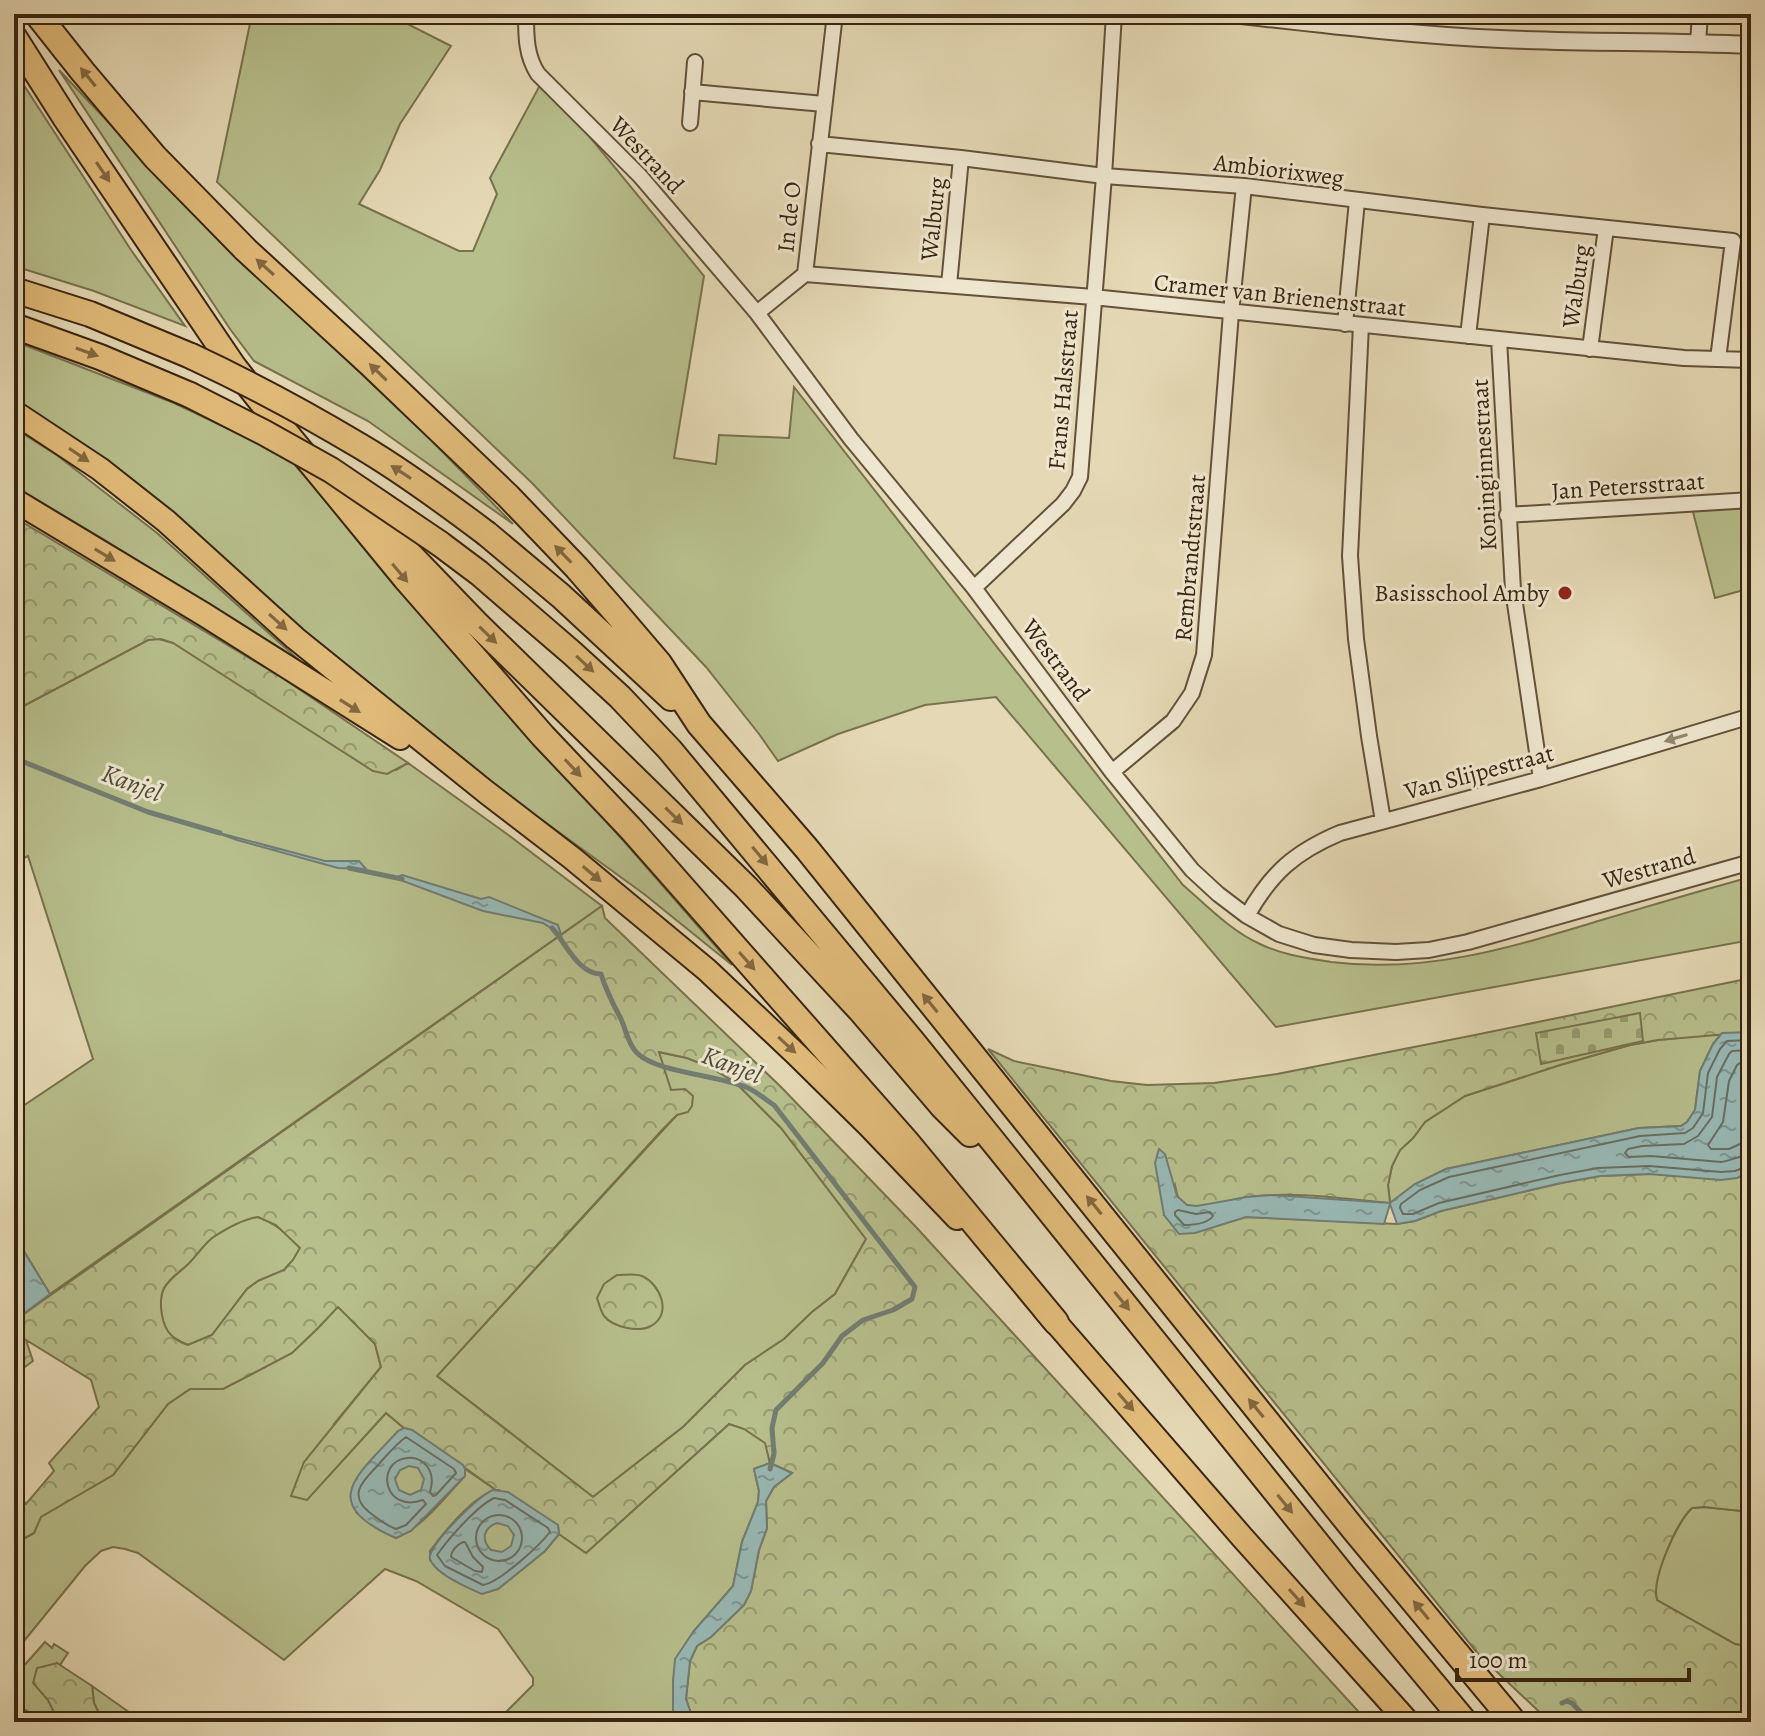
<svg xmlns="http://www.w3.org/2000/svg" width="1765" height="1736" font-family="Alegreya,serif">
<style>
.green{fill:#b7bf8c;stroke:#78724e;stroke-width:2}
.forest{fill:url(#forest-crowns);stroke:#78724e;stroke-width:2;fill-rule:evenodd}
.cemetery{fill:url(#cemetery-stones);stroke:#78724e;stroke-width:2}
.water{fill:url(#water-ripples);stroke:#727d73;stroke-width:2;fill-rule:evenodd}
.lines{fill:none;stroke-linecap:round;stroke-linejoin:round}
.shore{stroke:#686e62;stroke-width:2}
.stream{stroke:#727d73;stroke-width:5}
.minor-casing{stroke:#635139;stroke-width:18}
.tertiary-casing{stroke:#635139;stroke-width:20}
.trunk-casing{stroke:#382410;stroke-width:26}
.motorway-casing{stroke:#382410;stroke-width:28}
.minor{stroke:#eee6cf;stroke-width:14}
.tertiary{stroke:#eee6cf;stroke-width:16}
.trunk{stroke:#e2bc7a;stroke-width:22}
.motorway{stroke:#e2bc7a;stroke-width:24}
.motorway-bridge-casing{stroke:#382410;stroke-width:28;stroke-linecap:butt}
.motorway-bridge{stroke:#e2bc7a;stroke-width:24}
.oneway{fill:#846840}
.oneway2{fill:#938570}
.poi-dot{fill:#8f2418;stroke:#eee6cf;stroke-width:3}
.labels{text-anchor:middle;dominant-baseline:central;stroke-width:6;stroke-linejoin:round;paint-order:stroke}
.street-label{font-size:24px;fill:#382410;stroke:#eee6cf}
.poi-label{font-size:24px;fill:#382410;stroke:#eee6cf;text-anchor:end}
.water-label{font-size:26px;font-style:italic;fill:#504939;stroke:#eee6cf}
</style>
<defs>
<pattern id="forest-crowns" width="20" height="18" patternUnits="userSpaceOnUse" patternTransform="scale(2)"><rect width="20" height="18" fill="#b7bf8c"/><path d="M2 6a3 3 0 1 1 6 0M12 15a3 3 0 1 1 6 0" fill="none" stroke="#969b71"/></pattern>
<pattern id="cemetery-stones" width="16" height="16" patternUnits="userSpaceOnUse" patternTransform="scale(2)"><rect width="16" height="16" fill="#b7bf8c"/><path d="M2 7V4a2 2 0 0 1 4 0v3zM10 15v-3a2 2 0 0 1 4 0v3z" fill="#969b71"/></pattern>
<pattern id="water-ripples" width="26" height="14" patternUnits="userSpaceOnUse" patternTransform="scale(2)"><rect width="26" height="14" fill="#98b9b5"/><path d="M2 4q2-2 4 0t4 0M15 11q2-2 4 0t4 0" fill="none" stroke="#7d9692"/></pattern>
</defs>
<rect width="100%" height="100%" fill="#e5d9b5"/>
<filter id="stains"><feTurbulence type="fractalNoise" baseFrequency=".0025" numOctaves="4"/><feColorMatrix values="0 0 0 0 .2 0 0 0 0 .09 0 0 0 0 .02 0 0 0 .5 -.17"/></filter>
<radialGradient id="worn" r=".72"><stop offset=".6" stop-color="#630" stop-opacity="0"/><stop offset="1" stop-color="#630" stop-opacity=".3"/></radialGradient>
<!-- green -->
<path class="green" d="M252,14H388L451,46L400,124L380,170L359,204L459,251H473L497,194L490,178L540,85L571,114L704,276L674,458L716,464L719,435L789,438L794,387L1183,885C1207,906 1231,931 1260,944C1283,955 1306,958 1331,962C1429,974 1512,947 1605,919C1653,905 1702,890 1751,877V940L1276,1027L996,697L925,705L838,734L778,761L759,734L706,667L532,483L217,182Z
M14,70L131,250L185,326L94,291L14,266Z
M59,70L214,234L428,437L513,524L368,421L254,361L230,329Z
M14,341L174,403L288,457L732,965L644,894L400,717L14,405Z
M14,428L58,456L157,533L300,661L103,539L14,486Z
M1751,505V588L1715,598L1692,508Z
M155,638L173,643L396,770L408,763L507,834L602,906L50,1294L14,1235V1112L93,1059L28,856L18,861L14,853V711L148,640Z
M1722,1033L1713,1044L1700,1071L1695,1110L1687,1122L1681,1126L1639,1128L1446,1169L1415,1184L1390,1203L1388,1185L1392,1166L1400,1150L1413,1138L1425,1122L1465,1096L1560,1065L1630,1045L1658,1040Z
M658,1052L687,1058L710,1067L736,1083L781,1128L866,1239L835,1294L812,1312L784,1339L745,1365L683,1427L593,1497L437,1376L677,1115L671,1090Z
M258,1217C275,1223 288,1234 300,1248L293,1260L284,1270L258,1281L247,1289L212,1335L188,1345C181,1342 172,1338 167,1331C161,1320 158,1300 164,1288C169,1279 178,1273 186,1266C195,1258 202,1246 212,1238C224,1230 243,1219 258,1217Z
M338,1306L375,1344L381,1367L334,1424L307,1499L386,1413L404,1428L398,1432L370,1462L356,1512L381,1531L396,1538C424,1526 444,1498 465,1476V1469L496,1490C474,1495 444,1532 430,1551V1560L498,1589L545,1551L559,1534L586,1553L729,1424L744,1428L766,1443L770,1463L754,1469L759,1491L758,1502L742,1542L733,1586L693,1632L673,1681V1722H496L533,1685V1678L498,1629L416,1581L385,1569L284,1660L138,1553L125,1549L113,1547L101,1551L85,1566L24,1641L14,1604V1544L34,1533L40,1517L113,1475L168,1404L190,1389H223L292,1353L318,1328Z
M395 1480a15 15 0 1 1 30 0a15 15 0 1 1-30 0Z
M1704,1507L1751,1512V1647L1735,1644L1657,1600C1651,1579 1676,1523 1692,1508Z
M484 1538a15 15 0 1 1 30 0a15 15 0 1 1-30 0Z
M45,1642L52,1648L54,1644L68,1653L60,1665L57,1663L48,1700L54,1712L49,1722H43L26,1710L18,1720L16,1719L19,1714L14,1711V1677Z
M92,1686L143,1722H103L94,1703Z"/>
<!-- forest -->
<path class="forest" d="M14,517L281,677L408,763L387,774L373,771L173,643L161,639L148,640L14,711Z
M602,906L605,918L781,1087L916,1227L1368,1722H694L686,1699L690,1661L697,1646L711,1637L744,1605L751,1591L759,1550L767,1528L766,1501L774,1487L792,1473L770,1463L765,1443L744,1429L729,1424L586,1553L559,1534L558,1525L499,1490H496L412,1430L404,1428L386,1413L307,1500L291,1496L304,1462L381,1367L375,1344L338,1307L318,1328L292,1353L223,1389H190L168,1404L113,1475L41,1517L34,1533L14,1544V1489L26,1504L54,1471L49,1463L99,1407L91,1380L26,1340L33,1361L14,1375V1321ZM659,1052L687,1058L710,1067L736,1083L781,1128L866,1239L835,1294L812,1312L784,1339L745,1365L683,1427L593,1497L437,1376L662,1130L677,1115L688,1112L692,1106L693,1096L685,1089L671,1090ZM258,1217L276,1225L300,1248L293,1260L284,1270L258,1281L247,1289L212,1335L188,1345C182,1343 176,1340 172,1336C161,1326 158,1301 164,1288C169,1279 178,1273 186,1266C195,1258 202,1246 212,1238C224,1230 243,1219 258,1217Z
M1751,978V1032L1658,1040L1630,1045L1560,1065L1465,1096L1425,1122L1413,1138L1400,1150L1392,1166L1388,1185L1390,1203C1343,1199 1294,1191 1248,1197C1232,1199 1202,1210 1187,1205C1177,1202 1177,1193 1175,1185L1164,1215L1229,1222L1246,1217L1397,1224L1415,1221L1441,1211L1561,1183L1600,1176L1649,1174L1749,1173L1751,1171V1512L1704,1507L1692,1508C1676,1523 1651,1580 1657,1600L1735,1644L1751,1647V1722H1550L1479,1655L988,1049L1014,1061L1111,1081L1147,1085L1214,1083L1277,1074L1475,1035Z
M617,1275C625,1275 635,1273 642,1276C660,1284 673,1314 651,1326C638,1333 613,1327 604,1316C601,1312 599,1304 597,1298L604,1284Z
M57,1663L92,1686L94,1703L103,1722H49L54,1712L48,1700L33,1683L37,1668Z"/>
<!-- cemetery -->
<path class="cemetery" d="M1640,1013L1643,1041L1541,1064L1536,1033Z"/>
<!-- water -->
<path class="water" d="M212,831L325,861H359L366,869L338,868L237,840Z
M402,875L481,899L489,897L558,925L561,935L543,923L483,911L395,878Z
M1751,1032V1171L1737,1178L1721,1180L1649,1174L1600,1176L1561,1183L1441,1211L1415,1221L1397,1224L1390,1204L1384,1224L1246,1217L1195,1233L1179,1234L1164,1215L1155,1163L1159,1149L1165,1154L1177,1196L1187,1205L1197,1206L1247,1197L1272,1195L1390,1203L1415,1184L1446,1169L1639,1128L1681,1126L1687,1122L1695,1110L1700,1071L1713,1044L1722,1033Z
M14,1235L50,1294L14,1321Z
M404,1428L412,1430L463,1465L465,1469V1476L411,1531L396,1538C316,1503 358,1475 398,1431ZM409,1466L418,1468L424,1479L421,1490L410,1495L399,1490L395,1479L400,1470Z
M770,1463L792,1473L774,1487L766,1501L767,1528L759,1550L751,1591L744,1605L711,1637L697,1646L690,1661L686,1699L694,1722H673V1681L675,1659L693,1632L733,1586L742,1542L758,1502L759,1491L754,1469Z
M493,1490L508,1492L558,1525L559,1534L545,1551L498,1589L482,1594C468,1588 435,1574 430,1559C426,1547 480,1494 493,1490ZM497,1523L508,1526L514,1535L511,1546L502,1552L491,1550C481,1540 483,1528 497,1523Z"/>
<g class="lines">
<!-- shore -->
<path class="shore" d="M1751,1040L1727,1041L1720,1049L1708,1073L1703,1113L1693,1128L1685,1133L1640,1136L1449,1177L1420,1190L1401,1204L1400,1208L1403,1214H1413L1439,1203L1560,1175L1598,1168L1649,1166L1721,1172L1735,1171L1751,1165
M1751,1050L1732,1051L1729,1054L1717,1077L1712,1117L1698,1136L1684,1144L1642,1146L1628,1149L1625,1153L1629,1157L1651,1156L1721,1162C1731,1161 1740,1155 1751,1155
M1751,1062L1740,1063L1737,1065L1729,1081L1723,1122L1708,1145L1711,1149H1729L1740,1144L1751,1143
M1178,1210L1196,1214L1210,1212L1213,1216C1207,1224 1194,1225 1184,1225L1175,1215V1212Z
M406,1437L454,1469L456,1473L436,1495L433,1496L430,1492C433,1482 433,1471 424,1463C420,1459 413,1457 407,1458C374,1462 384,1514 423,1500L426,1504L406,1525L396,1529C385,1525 378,1519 369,1512C347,1494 364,1480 379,1464C387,1455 396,1444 406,1437Z
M494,1498L505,1500L548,1528L550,1532C539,1546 500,1582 483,1585L445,1566L437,1555C449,1538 476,1507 494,1498Z
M476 1538a23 23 0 1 1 46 0a23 23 0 1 1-46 0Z
M465,1542L473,1557L483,1567L482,1572L475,1571L451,1557C451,1551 459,1542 465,1542Z"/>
<!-- stream -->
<path class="stream" d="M14,758L148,812L220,833
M349,868L402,879
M552,928C566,943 578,974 601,974C606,991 613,1004 621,1019C626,1030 628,1044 637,1053C657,1073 720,1075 748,1088C757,1092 766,1100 774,1105L915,1287L912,1299L893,1310L863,1320L842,1336L823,1363L776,1410L772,1428L774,1454L770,1469
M1562,1703L1567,1701L1572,1703L1590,1722"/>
<defs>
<path id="minor" d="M526,14C526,36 526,56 538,74L640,176L757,313L851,439L974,588L1112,772L1192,870L1218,894L1247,916L1279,934L1314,945L1351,950L1396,952L1429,950L1468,942L1751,862
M1698,43L1700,14
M692,92L824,104
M690,123L695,62
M819,144L961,158L1104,176L1244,186L1482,215L1733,241L1718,359
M805,274L1093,297L1684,358L1751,360
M949,285L961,158
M757,313L805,274L835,14
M1345,324L1357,201
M1361,325L1350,556L1356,639L1369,736L1383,821
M1468,336L1482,215
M1499,339L1513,590L1541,779
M1590,349L1606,228
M1507,515L1751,500
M974,588L1063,504L1073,491L1080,477L1104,176L1114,14
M1112,772L1173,721L1192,693L1204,655L1231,313L1244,186
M1247,916C1271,873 1295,852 1340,833L1541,779L1751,716"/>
<path id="tertiary" d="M1232,14C1321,24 1410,35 1500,39C1584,43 1667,41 1751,45"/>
<path id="trunk" d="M14,412L100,469L166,521L295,638L486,792L572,858L707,970L797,1055L869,1126L957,1218
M14,500L205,615L400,738
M1044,1309L1242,1537L1408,1722"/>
<path id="motorway" d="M37,14L83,72L155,157L246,250L370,364L508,496L577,568L611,607L659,663L699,724L807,849L1355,1531L1514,1722
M14,37L66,119L234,367L282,428L405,578L543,736L632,830L906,1141L1056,1322
M14,290L90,314L191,356
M14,326L100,357L190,395
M370,513L476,623L746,887L860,1010L942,1106L970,1134
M487,534L561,596L671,698
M439,543L479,573L572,653L620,697L670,750L913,1042L1346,1579L1465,1722"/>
</defs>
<!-- minor casing -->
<use href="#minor" class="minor-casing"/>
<!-- tertiary casing -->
<use href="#tertiary" class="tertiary-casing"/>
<!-- trunk casing -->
<use href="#trunk" class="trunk-casing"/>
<!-- motorway casing -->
<use href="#motorway" class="motorway-casing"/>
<!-- minor -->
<use href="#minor" class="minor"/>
<!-- tertiary -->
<use href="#tertiary" class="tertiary"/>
<!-- trunk -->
<use href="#trunk" class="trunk"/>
<!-- motorway -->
<use href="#motorway" class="motorway"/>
<defs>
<path id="motorway-bridge" d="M191,356C249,383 305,413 360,446C404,472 446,503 487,534
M190,395L263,432L331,470L439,543"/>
</defs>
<!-- motorway-bridge casing -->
<use href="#motorway-bridge" class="motorway-bridge-casing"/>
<!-- motorway-bridge -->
<use href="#motorway-bridge" class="motorway-bridge"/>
</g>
<!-- one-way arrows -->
<defs><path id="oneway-solid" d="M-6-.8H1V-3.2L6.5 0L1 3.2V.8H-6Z" transform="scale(2)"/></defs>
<g class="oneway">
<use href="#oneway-solid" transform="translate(88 77) rotate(-129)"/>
<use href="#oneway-solid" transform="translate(103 172) rotate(56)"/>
<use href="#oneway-solid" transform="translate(265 267) rotate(-138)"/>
<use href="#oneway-solid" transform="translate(87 352) rotate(20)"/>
<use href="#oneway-solid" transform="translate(378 372) rotate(-136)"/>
<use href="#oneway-solid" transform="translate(79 455) rotate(34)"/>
<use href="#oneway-solid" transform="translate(401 472) rotate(-147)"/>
<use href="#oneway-solid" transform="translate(563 554) rotate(-134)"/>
<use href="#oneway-solid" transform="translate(105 555) rotate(31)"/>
<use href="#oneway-solid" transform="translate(400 573) rotate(50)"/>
<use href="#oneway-solid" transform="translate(278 622) rotate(42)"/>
<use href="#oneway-solid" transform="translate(488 635) rotate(44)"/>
<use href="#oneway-solid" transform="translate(585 664) rotate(43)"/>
<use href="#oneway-solid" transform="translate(350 706) rotate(32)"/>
<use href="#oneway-solid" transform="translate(573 768) rotate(47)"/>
<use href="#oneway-solid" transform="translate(674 816) rotate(44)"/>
<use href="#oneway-solid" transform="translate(760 856) rotate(50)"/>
<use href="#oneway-solid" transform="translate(592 874) rotate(40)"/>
<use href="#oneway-solid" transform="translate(747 961) rotate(49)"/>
<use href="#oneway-solid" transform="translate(930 1003) rotate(-129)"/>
<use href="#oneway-solid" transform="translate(787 1045) rotate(43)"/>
<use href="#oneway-solid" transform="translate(1094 1205) rotate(-129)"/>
<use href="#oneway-solid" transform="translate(1122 1301) rotate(51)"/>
<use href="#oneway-solid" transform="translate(1126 1402) rotate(49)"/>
<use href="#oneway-solid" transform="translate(1256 1408) rotate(-129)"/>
<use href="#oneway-solid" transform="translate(1285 1504) rotate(51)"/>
<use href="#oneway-solid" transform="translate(1297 1598) rotate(48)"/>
<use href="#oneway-solid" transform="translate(1421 1610) rotate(-130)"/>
</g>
<use class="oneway2" href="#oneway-solid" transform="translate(1676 738) rotate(163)"/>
<!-- markers -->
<circle class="poi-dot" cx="1565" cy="593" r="8"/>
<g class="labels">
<!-- street labels -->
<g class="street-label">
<text transform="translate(647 155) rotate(47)">Westrand</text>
<text transform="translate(1279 170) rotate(7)">Ambiorixweg</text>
<text transform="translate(789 217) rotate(-84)">In de O</text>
<text transform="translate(933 219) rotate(-84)">Walburg</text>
<text transform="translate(1576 286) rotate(-82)">Walburg</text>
<text transform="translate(1280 295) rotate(6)">Cramer van Brienenstraat</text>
<text transform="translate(1063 390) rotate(-85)">Frans Halsstraat</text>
<text transform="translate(1484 465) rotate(-93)">Koninginnestraat</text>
<text transform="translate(1628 486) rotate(-4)">Jan Petersstraat</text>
<text transform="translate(1190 558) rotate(-85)">Rembrandtstraat</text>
<text transform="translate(1056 660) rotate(53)">Westrand</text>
<text transform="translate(1479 772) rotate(-15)">Van Slijpestraat</text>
<text transform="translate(1649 868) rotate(-16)">Westrand</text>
</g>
<!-- poi labels -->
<g class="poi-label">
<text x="1549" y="593">Basisschool Amby</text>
</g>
<!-- water labels -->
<g class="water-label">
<text transform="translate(132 783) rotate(21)">Kanjel</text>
<text transform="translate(732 1065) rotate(21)">Kanjel</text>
</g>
</g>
<!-- margin -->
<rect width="1765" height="1736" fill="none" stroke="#e5d9b5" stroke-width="48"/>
<rect x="16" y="16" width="1733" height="1704" fill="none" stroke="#382410" stroke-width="4"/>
<rect x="24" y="24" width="1717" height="1688" fill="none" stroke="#382410" stroke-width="2"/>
<!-- scale -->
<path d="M1457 1668v12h232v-12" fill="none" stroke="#382410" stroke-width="4"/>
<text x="1469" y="1668" font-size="24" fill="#382410" stroke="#eee6cf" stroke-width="6" paint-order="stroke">100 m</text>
<rect width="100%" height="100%" filter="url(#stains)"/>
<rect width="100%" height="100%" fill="url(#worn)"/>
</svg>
